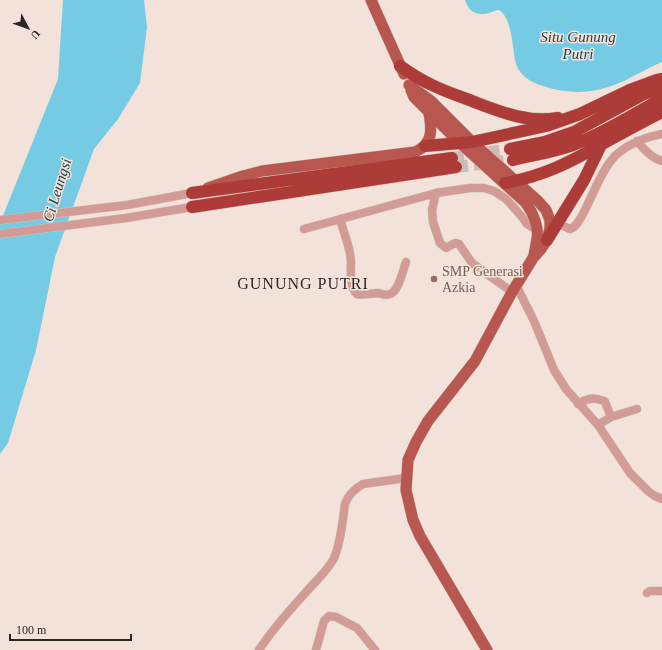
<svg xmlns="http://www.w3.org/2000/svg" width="662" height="650" font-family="Georgia,serif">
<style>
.water{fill:#76cbe4}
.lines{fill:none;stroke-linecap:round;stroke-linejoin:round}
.highway-tunnel{stroke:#cbbcb5;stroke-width:12;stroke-dasharray:12 6;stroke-linecap:butt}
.minor-casing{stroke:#cfc0b8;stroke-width:9}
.major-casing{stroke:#cfc0b8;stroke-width:12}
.highway-casing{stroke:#cfc0b8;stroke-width:13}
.minor{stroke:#d29b95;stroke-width:8}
.major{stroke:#b85750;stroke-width:11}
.highway{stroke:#ad3b37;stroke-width:12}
.education-dot{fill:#8d6e63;stroke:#f3e2d9;stroke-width:1.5}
.labels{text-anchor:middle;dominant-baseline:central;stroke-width:3;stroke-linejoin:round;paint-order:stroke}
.education-label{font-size:14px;fill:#785e54;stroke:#f3e2d9;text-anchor:start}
.water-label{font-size:15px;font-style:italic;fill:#173f4a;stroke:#f3e2d9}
.quarter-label{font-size:16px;letter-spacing:1px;fill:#2c2623;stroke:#f3e2d9}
</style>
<rect width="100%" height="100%" fill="#f3e2d9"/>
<!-- water -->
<path class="water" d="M63,0H144L147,27L140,83L118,119L94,149L55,257L36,350L8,443L0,454V223L58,79Z
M465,0H662V62C650,67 638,74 626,80C597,93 574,96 543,86C532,83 520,76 516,64C512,49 513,19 499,10C494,10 489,14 484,14C473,15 468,9 465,0Z"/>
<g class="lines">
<!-- highway-tunnel -->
<path class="highway-tunnel" d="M452,158L510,149
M456,167L513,160"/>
<defs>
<path id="minor" d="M637,141C644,149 651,158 662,161
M436,193L432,210L433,222L440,243L446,248L455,243L459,244L472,263L512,292
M340,219C344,234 350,246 351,261C351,269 349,288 357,294C360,296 373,293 378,293C382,294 386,296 390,294C399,291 403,270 406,262
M0,220L127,205L192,193
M557,223L570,229C577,227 581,217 585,210C593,194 603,167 617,154C630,143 646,137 662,134
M304,229L436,193L470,188H484L494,191L506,199L516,210L522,217L527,224L537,230
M0,234L126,218L192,207
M516,285L534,321L554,370L566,389L598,425L630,473L649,492L655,496L662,499
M578,404C588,398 593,397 604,401L605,402L611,417
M598,425L611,417L637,409
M647,593L650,591H662
M259,650C273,628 290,610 307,591C316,581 326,572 333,560C339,549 341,532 343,519C344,514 344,509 345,504C348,495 356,488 363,484L406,478
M316,650L324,621L329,616L336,617L357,628L375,650"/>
<path id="major" d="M371,0L404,74
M409,85L431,101L472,142L537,200L546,210L550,220V228L547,240L541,249L533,258L512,292L475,361L428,421L416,442L408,460L406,490L413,520L420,536L487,650
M411,90L414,97L460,143L526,203C533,213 539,227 537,239C536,245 535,250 534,255
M208,188L243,176L262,171L415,152C433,144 432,130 429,113"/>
<path id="highway" d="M400,66C410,73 420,80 432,85C446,92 462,97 477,103C503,113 529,123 558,118
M425,146L472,142L546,126L580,114L630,90L657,80L662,79
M510,149L545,142L574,132L642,95L661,87
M513,160C533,155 553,152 573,145C602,134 629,117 656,102L662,99
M505,183C543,176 569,163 602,144C622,133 642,122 662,112
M192,193L452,158
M192,207L456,167
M547,240L584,180L601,145"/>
</defs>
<!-- minor casing -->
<use href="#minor" class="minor-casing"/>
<!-- major casing -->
<use href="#major" class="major-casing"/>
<!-- highway casing -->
<use href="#highway" class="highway-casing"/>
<!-- minor -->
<use href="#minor" class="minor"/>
<!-- major -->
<use href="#major" class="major"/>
<!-- highway -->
<use href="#highway" class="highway"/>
</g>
<!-- markers -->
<circle class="education-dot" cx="434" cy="279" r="4"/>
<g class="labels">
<!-- education labels -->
<g class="education-label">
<text x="442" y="271">SMP Generasi<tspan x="442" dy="16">Azkia</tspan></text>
</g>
<!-- water labels -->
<g class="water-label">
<text x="578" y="37">Situ Gunung<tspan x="578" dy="17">Putri</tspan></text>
<text transform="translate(57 190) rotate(-73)">Ci Leungsi</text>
</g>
<!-- quarter labels -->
<g class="quarter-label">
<text x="303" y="283">GUNUNG PUTRI</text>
</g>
</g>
<!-- north arrow -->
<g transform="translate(28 28) rotate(131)" stroke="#f3e2d9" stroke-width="3" paint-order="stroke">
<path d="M0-3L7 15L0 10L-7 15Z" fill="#2c2623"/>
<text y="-6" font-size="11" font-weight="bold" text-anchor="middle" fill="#2c2623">U</text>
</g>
<!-- scale -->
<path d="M10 634v6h121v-6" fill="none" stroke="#2c2623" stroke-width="2"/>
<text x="16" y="634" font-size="12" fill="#2c2623" stroke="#f3e2d9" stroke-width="3" paint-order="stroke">100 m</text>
</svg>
